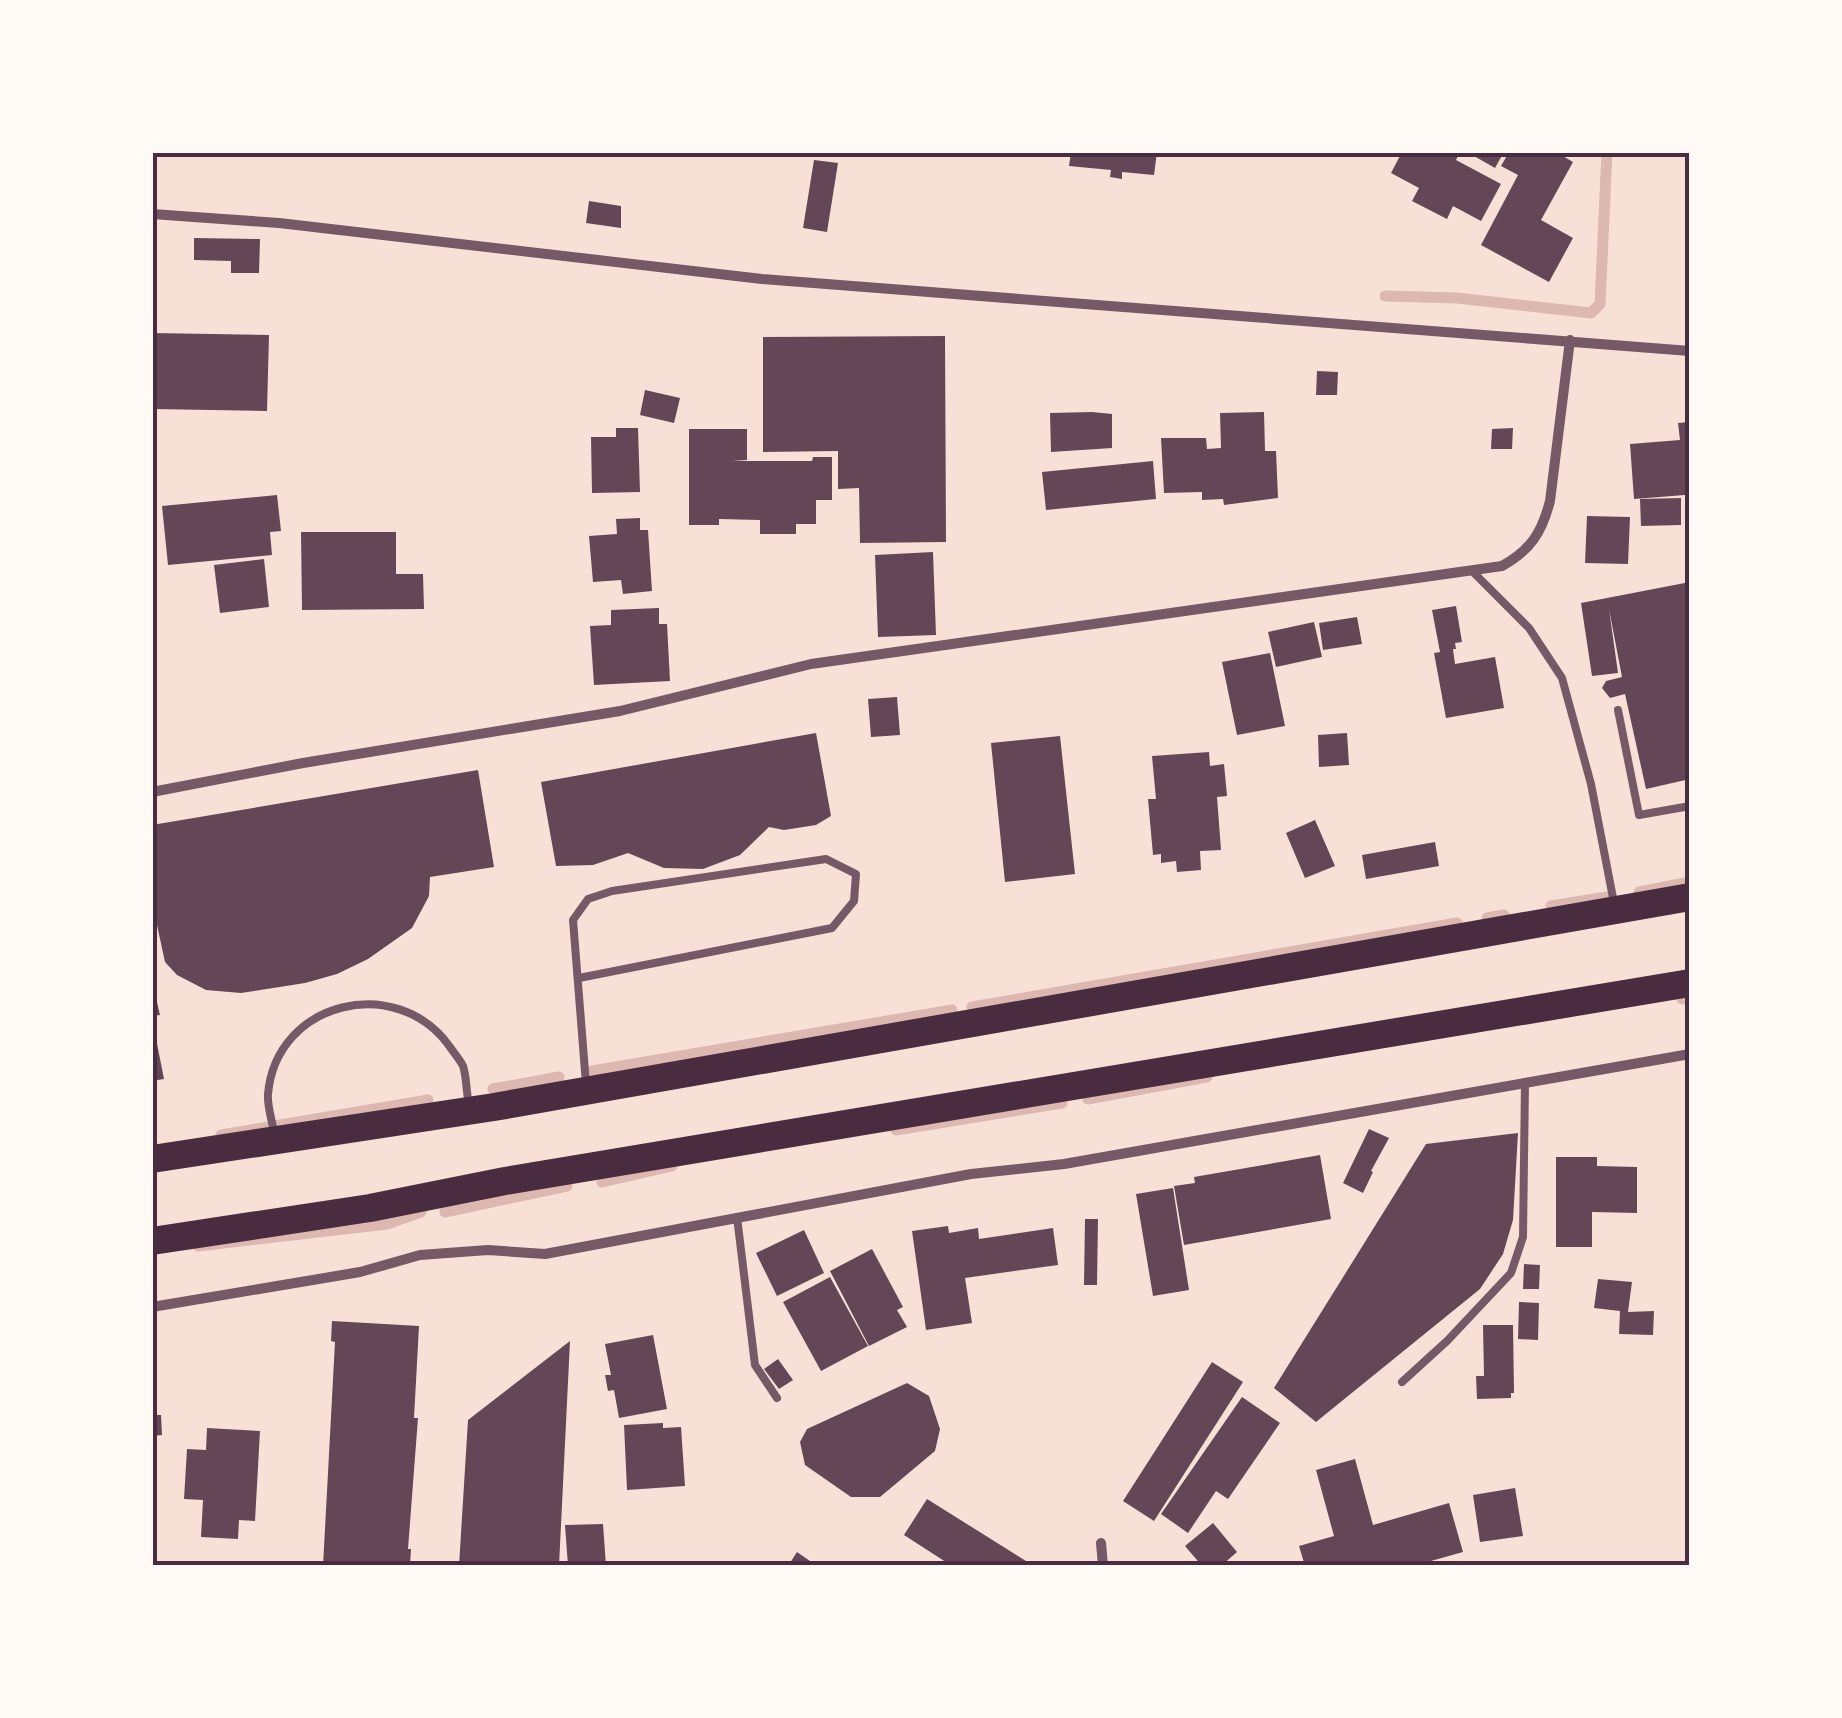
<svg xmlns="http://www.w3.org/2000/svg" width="1842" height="1718" font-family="'PT Sans',sans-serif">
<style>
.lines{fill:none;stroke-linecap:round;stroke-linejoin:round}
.stream{stroke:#dcb8b0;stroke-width:11}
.building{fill:#644757}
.service{stroke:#755966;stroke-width:8}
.minor{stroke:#755966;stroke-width:10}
.trunk{stroke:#4a2c40;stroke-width:28}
.neatline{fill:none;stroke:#4a2c40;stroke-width:4}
</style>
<rect width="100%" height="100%" fill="#f7e1d7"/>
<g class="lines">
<!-- stream -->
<path class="stream" d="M1385,296L1457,298L1591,313L1600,304L1607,152
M1639,892L1690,882
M1551,906L1607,897
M1487,918L1504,915
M1682,999L1690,998
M972,1007L1457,923
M592,1071L952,1010
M493,1089L559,1077
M1088,1099L1207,1077
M896,1130L1062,1103
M221,1135L428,1100
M602,1182L672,1166
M445,1212L567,1186
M198,1246L387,1224L421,1212"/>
</g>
<!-- building -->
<path class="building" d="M1071,152H1157L1154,175L1122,172V179L1110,177L1111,170L1069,166Z
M1402,152H1460L1456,160L1501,184L1481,221L1453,206L1447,219L1412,201L1419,188L1391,173Z
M1467,152H1504L1495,168Z
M1509,152H1556L1573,162L1541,220L1573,238L1549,282L1481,245L1518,175L1501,166Z
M814,160L838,163L827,232L803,228Z
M589,201L621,206V228L586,223Z
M194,238L260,239L259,273H231V261L194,260Z
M152,333L269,335L267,411L152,409Z
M945,336L946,542L860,543L859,488L838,489V451L763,452V337Z
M1317,371L1338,372L1337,395H1316Z
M645,390L680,398L674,423L640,415Z
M1092,412L1112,414V448L1051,452L1050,413Z
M1264,412L1265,451H1276L1278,498L1224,505L1223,499L1202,500V492L1164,493L1161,438H1206L1207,449L1221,448L1220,413Z
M1690,422V513H1687L1685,495L1634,499L1630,444L1680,440L1678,423Z
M616,428H638L640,492L592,493L591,437H616Z
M1513,428L1512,449H1491L1492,429Z
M689,429H747V460L732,461H812L813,457H832V500H816V524H796V534H760V520L719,519V525H689Z
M1153,461L1156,499L1046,510L1042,472Z
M277,495L281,531L270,532L272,555L168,565L162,506Z
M1681,498V525L1641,526L1640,499Z
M1587,516L1630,517L1628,564L1585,563Z
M640,518V530H648L652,591L623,594L621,580L593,582L589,536L617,534L616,519Z
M301,532H396V574H423L424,609L302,610Z
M933,552L936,635L878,637L875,555Z
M264,559L269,607L220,613L214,565Z
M1690,582V779L1646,789L1625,694L1610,698L1602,688L1606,681L1622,677L1609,609L1618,673L1592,676L1581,603Z
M1456,606L1462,642L1455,643L1456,649H1453L1455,664L1495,657L1504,708L1446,718L1434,653L1440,652L1432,610Z
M659,608V624H667L670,681L594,685L590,626L611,625V610Z
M1357,617L1362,644L1323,650L1319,623Z
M1314,622L1322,657L1276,667L1268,632Z
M1270,653L1285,726L1237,735L1222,662Z
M897,697L900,735L871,737L868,699Z
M816,733L831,816L816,825L784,830L769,827L740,855L703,869L664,868L628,853L593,865L556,866L541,782Z
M1347,733L1349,765L1319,767L1318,735Z
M1060,736L1075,874L1005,882L991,743Z
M1209,752L1210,766L1224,764L1227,796L1217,797L1221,850L1200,851L1201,870L1177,872L1176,861L1161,863V854L1153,855L1148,799H1156L1152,756Z
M478,770L494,867L430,877L429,896L412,928L368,959L337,974L305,983L241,993L206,990L177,975L165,962L157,925L152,926V825Z
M1315,820L1335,866L1305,878L1286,833Z
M1435,842L1439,866L1366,879L1362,855Z
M152,981L160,1015L152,1016Z
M152,1018L164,1079L152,1081Z
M1369,1129L1389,1138L1371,1171L1373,1172L1363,1193L1343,1183Z
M1518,1133L1513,1220L1503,1254L1480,1289L1316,1422L1274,1388L1426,1144Z
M1320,1155L1331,1219L1184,1245L1174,1186L1195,1183L1194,1177Z
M1556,1157H1597V1166L1637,1167V1213L1592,1212V1247H1556Z
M1173,1188L1189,1290L1153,1296L1136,1194Z
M1085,1219H1098L1097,1285H1084Z
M948,1226L949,1233L978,1228L979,1239L1053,1228L1058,1265L965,1278L972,1323L926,1330L912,1231Z
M804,1230L824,1273L777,1296L756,1253Z
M872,1249L903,1307L897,1310L907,1327L869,1346L830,1271Z
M1524,1264L1540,1265L1539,1289H1523Z
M830,1277L868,1346L821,1371L783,1302Z
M1598,1279L1632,1282L1628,1312L1654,1311L1653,1335L1619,1334L1620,1311L1594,1308Z
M1519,1302L1539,1303L1538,1340L1518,1339Z
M332,1321L419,1326L414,1418H418L408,1549H411L410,1566H323L335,1342L331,1341Z
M1483,1325H1513L1514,1393H1511V1398L1477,1399L1476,1376H1484Z
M653,1335L667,1409L619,1418L614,1390L608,1391L605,1375H611L605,1344Z
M570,1341L559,1566H459L468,1420Z
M778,1359L793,1380L779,1389L764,1369Z
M1212,1362L1243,1382L1154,1521L1123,1501Z
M907,1383L929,1396L940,1429L935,1451L880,1497H851L805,1465L800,1442L807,1429Z
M1242,1397L1280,1423L1228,1499L1216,1491L1188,1533L1161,1514Z
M152,1415H161L162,1435L152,1436Z
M663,1423V1428L681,1427L685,1486L627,1490L624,1425Z
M207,1428L260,1431L255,1521L239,1520L238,1539L201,1537L203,1500L184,1499L187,1449L206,1450Z
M1355,1459L1373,1525L1449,1503L1463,1552L1413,1566H1305L1299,1546L1334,1536L1316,1470Z
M1515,1488L1523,1536L1480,1542L1473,1495Z
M927,1499L1034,1566H952L904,1535Z
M1213,1523L1237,1552L1221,1566H1202L1185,1546Z
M603,1524L606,1566H568L565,1525Z
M797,1552L810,1561L817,1566H788Z"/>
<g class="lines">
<!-- service -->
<path class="service" d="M1473,572L1529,628L1562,678L1591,784L1614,903
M1618,710L1639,815L1690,806
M579,978L832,928L854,901L856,874L826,859L612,891L588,899L573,920L586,1084
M274,1132C272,1120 267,1106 268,1094C276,1001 397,972 450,1047C454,1053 460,1060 463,1066C467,1078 466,1093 469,1104
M737,1217L755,1365L777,1398
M1402,1382L1447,1341L1511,1273L1523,1237L1525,1082"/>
<!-- minor -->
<path class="minor" d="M152,214L279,223L762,279L1690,351
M152,792L303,763L620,711L811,664L1502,566C1531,550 1542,532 1550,501L1570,340
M152,1307L360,1272L420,1255L488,1250L545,1254L971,1174L1064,1164L1690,1054
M1101,1543L1103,1566"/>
<!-- trunk -->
<path class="trunk" d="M152,1159L494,1107L1690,897
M152,1241L370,1208L505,1181L1690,983"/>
</g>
<!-- border -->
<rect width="1842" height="1718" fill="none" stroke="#fffaf5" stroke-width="310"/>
<rect x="155" y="155" width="1532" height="1408" class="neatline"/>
</svg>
